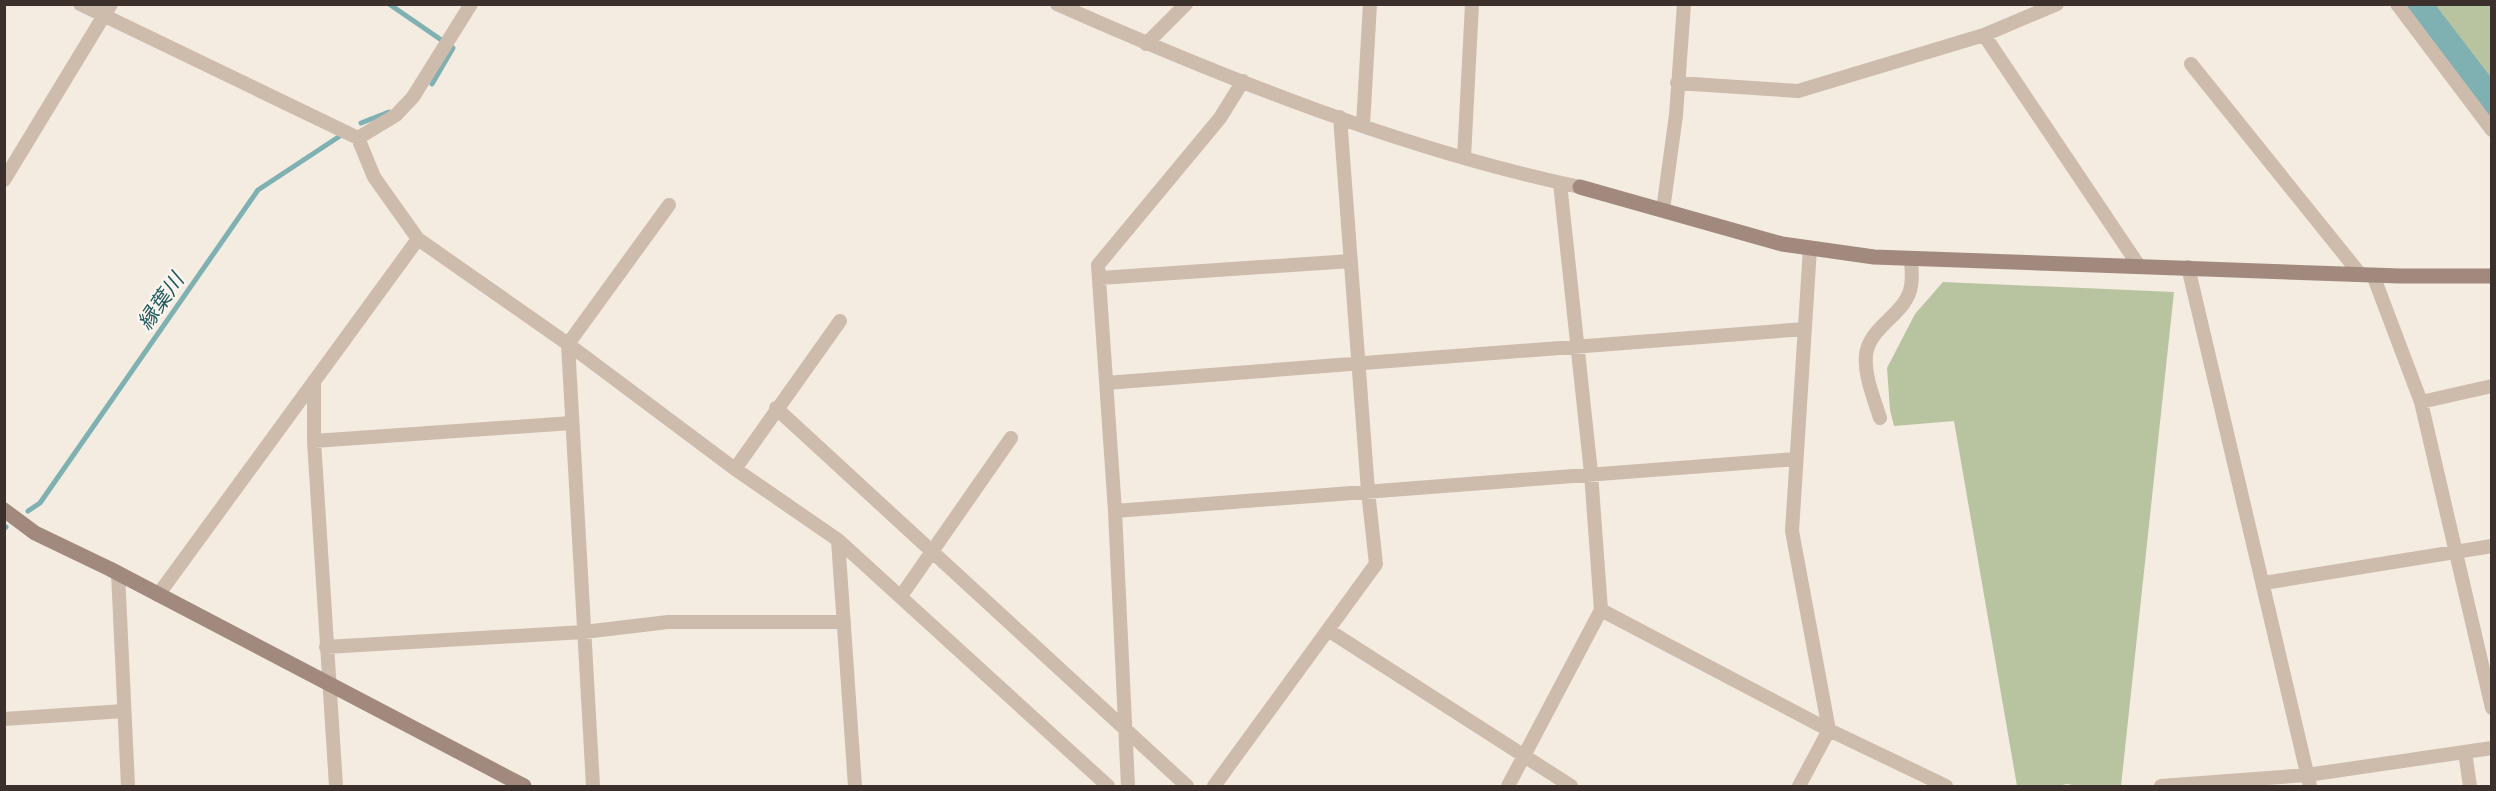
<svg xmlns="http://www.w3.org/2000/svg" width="2496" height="791" font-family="'Golos Text','Noto Sans JP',sans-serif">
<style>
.green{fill:#b8c4a0}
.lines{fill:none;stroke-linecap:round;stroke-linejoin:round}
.stream{stroke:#7fb0b2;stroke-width:5}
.river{stroke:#7fb0b2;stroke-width:33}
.street{stroke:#cdbbac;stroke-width:14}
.secondary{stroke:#a18a7d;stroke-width:15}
.labels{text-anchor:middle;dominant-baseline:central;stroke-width:5;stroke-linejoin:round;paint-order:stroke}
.water-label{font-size:21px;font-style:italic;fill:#1f5a5e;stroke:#fbf5ee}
</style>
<rect width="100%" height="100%" fill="#f4ebe1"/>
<!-- green -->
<path class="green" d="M2417,5H2491V100Z
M1943,282L2174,292L2121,786H2078L2067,784L2057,786H2017L1954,421L1894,426L1890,410L1887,368L1915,314Z"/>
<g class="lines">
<!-- stream -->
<path class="stream" d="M389,4L453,48L432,84
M361,123L389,112
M28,511L40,503L258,190L343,134
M4,529L6,527"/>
<!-- river -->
<path class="river" d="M2414,4L2492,106"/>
<!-- street -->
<path class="street" d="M80,4L358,138L374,177L418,239L568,344L735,469L838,540L1108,786
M1057,4C1222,77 1403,150 1580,187
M2397,4L2492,130
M1984,35L2139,266
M1146,44L1186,4
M2191,64L2360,274
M1677,83L1798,91L1984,35L2057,4
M1363,125L1370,4
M358,138L396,115L413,97L471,4
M1464,158L1472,4
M4,180L111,4
M1560,183L1591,473L1601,610L1829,730L1946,786
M1663,210L1676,115L1684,4
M2188,267L2310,786
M2373,275L2421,402L2492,708
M1100,278L1351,261
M314,381V441L336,786
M1106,383L1805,329
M2421,402L2492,386
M776,408L1187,786
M1880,418C1874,398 1864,376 1866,355C1869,326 1907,314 1911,286C1913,277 1911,267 1911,258
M314,441L572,423
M735,469L840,321
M1115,511L1796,459
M838,540L855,786
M118,573L128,786
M2264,583L2492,546
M158,595L418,239
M901,596L1011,438
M1328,630L1571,786
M326,647L584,632L668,622H844
M4,719L124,711
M2465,752L2470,786
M593,786L568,344L669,205
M1128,786L1115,511L1098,265L1220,118L1243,81
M1214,786L1376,564L1368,491L1340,117
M1508,786L1601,610
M1799,786L1829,730L1792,531L1810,248
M2161,786L2307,775L2492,748"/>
<!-- secondary -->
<path class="secondary" d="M1580,187L1782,244L1874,257L2400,276H2492
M4,510L35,533L110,569L524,786"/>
</g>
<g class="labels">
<!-- water labels -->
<g class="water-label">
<text transform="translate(160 301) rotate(-55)">縁葉川</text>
</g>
</g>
<!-- border -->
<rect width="2496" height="791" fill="none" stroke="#3b302b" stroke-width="12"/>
</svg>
